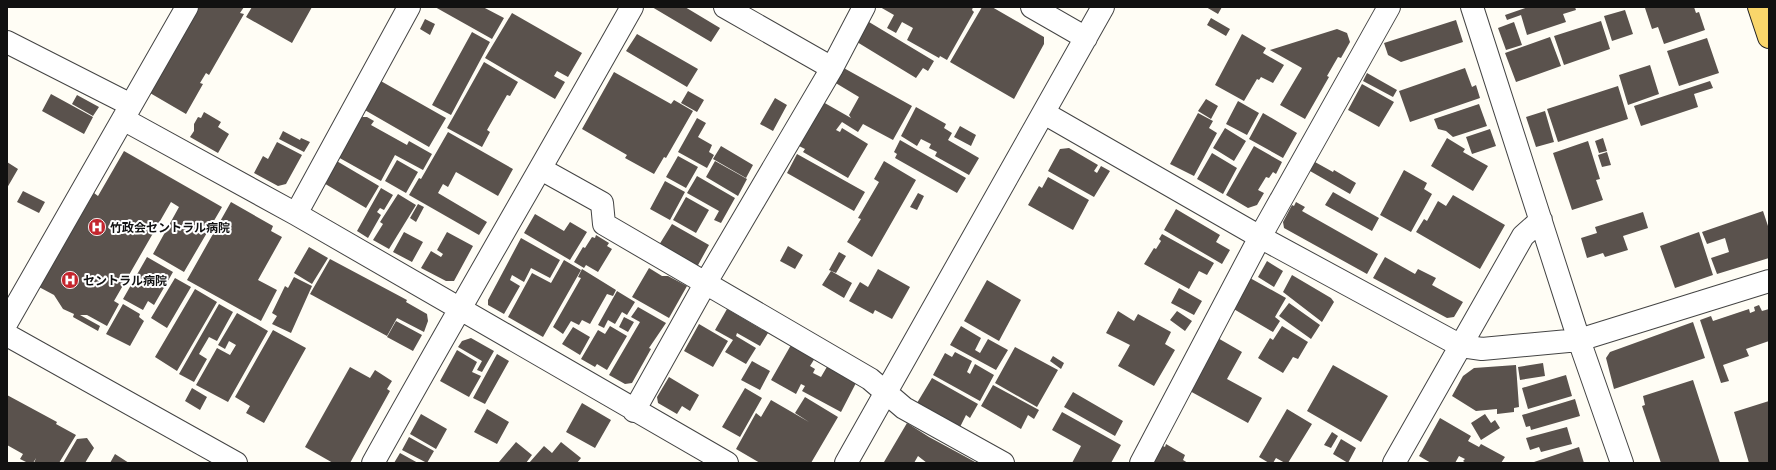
<svg xmlns="http://www.w3.org/2000/svg" width="1776" height="470" font-family="Lora,'Noto Sans JP',serif">
<style>
.building{fill:#5a524d}
.lines{fill:none;stroke-linecap:round;stroke-linejoin:round}
.minor-casing{stroke:#444;stroke-width:24}
.major-casing{stroke:#222;stroke-width:24}
.minor{stroke:#fff;stroke-width:22}
.major{stroke:#f9d66b;stroke-width:22}
.labels{text-anchor:middle;dominant-baseline:central;stroke-width:4;stroke-linejoin:round;paint-order:stroke}
.poi-label{font-size:12px;font-weight:bold;fill:#111;stroke:#fff;text-anchor:start}
</style>
<rect width="100%" height="100%" fill="#fffdf5"/>
<!-- building -->
<path class="building" d="M199,7H244L240,13L244,14L209,75L206,73L200,83L203,84L186,114L150,93Z
M252,7H312L292,43L246,17Z
M435,7H483L504,18L492,39Z
M652,7H685L720,28L711,42Z
M880,7H973L972,10L974,12L947,60L940,56L939,58L907,40L913,28L902,22L896,33L887,28L894,15Z
M982,7H992L1044,37V44L1014,99L950,62Z
M1206,7H1222L1218,14Z
M1528,7H1575L1576,10L1563,14L1566,22L1527,35L1521,15L1507,20L1505,15Z
M1648,7H1694L1696,13L1699,12L1705,30L1664,44L1658,27L1652,29L1645,8Z
M1625,10L1633,34L1612,41L1604,16Z
M512,13L582,53L568,77L557,71L554,76L565,82L555,99L485,58Z
M1211,18L1230,29L1226,36L1207,25Z
M425,19L435,24L430,35L420,29Z
M1456,20L1463,42L1401,62L1388,55L1384,43Z
M1601,21L1610,49L1564,65L1554,36Z
M869,22L934,61L928,71L923,68L916,78L857,42Z
M1514,22L1522,45L1506,50L1498,28Z
M1337,29L1347,33L1350,42L1341,58L1338,57L1327,76L1329,77L1305,119L1280,105L1302,68L1270,50Z
M472,32L490,42L451,115L432,105Z
M637,34L698,69L687,87L626,51Z
M1242,34L1266,48L1263,53L1284,65L1273,83L1261,77L1259,80L1257,79L1244,101L1215,85Z
M1550,37L1561,66L1516,82L1505,53Z
M1707,38L1719,73L1679,86L1667,51Z
M484,62L518,82L510,96L507,95L487,130L490,132L482,147L447,128Z
M1650,65L1659,94L1628,105L1619,75Z
M842,67L912,106L893,140L863,124L858,132L842,122L836,130L840,132L842,128L868,144L848,178L803,152L805,149L799,146L823,102L851,118L849,115L859,97L834,82Z
M1465,68L1472,87L1476,85L1480,98L1410,122L1399,91Z
M614,72L671,104L674,100L693,111L666,158L664,157L654,174L625,158L627,155L582,129Z
M1367,73L1397,90L1393,97L1363,81Z
M379,80L446,118L429,147L363,109Z
M1710,81L1713,88L1694,94L1698,107L1641,126L1634,106Z
M1362,84L1394,102L1379,127L1348,110Z
M1618,86L1628,119L1558,142L1547,109Z
M688,91L704,100L697,112L681,103Z
M51,94L93,117L84,134L42,111Z
M77,95L99,107L93,116L72,104Z
M775,98L787,105L773,131L760,124Z
M1206,99L1218,106L1211,119L1198,111Z
M1238,101L1259,113L1247,135L1226,124Z
M1479,104L1487,126L1453,137L1446,131L1438,129L1434,119Z
M916,107L946,124L944,128L952,133L948,140L979,158L969,175L935,156L937,152L929,148L931,144L921,139L917,146L901,136Z
M1545,111L1554,142L1536,147L1526,117Z
M204,112L221,122L218,127L229,134L218,153L190,137L194,131V124L198,117L201,118Z
M1198,113L1213,121L1209,128L1217,133L1194,176L1170,164Z
M1263,113L1297,133L1283,158L1249,139Z
M363,117H367L374,121L371,125L407,145L409,141L432,154L423,170L395,155L381,181L336,156L358,118Z
M697,118L706,123L698,137L712,145L709,152L714,155L707,168L678,152Z
M960,126L976,135L971,146L954,137Z
M1225,128L1246,141L1234,161L1213,148Z
M1490,129L1496,146L1472,154L1466,137Z
M283,131L300,140L301,138L310,142L304,152L279,139Z
M448,132L513,169L498,196L456,172L448,187L443,184L438,193L487,222L479,235L409,195L419,178L421,179Z
M1447,138L1465,149L1463,152L1488,166L1473,191L1431,166Z
M1603,138L1607,151L1599,153L1595,141Z
M900,140L966,178L957,193L895,158L897,154L894,152Z
M1588,141L1600,179L1596,180L1603,200L1572,210L1553,153Z
M277,142L302,155L286,184L278,186L254,173L263,156L268,159Z
M721,146L753,165L746,178L713,159Z
M1254,146L1282,162L1276,174L1273,172L1269,178L1266,177L1258,190L1264,193L1257,205L1248,208L1226,195Z
M1069,148L1098,165L1094,171L1097,173L1101,166L1110,171L1094,197L1048,171L1060,149Z
M124,151L222,207L184,272L153,254L179,207L171,202L114,301L119,304L107,326L87,315H80L100,326L98,331L73,317L74,314L63,309L54,295L39,287L94,193L98,196Z
M1607,152L1611,165L1602,167L1598,155Z
M1212,153L1237,168L1223,194L1197,179Z
M797,154L865,192L854,211L787,173Z
M678,156L698,167L686,188L666,177Z
M335,160L379,186L366,208L322,182Z
M397,160L418,172L406,193L385,181Z
M715,161L747,179L738,196L706,177Z
M884,161L916,180L872,257L847,242L861,219L858,218L879,182L874,179Z
M7,162L18,169L7,188Z
M1315,162L1333,172L1334,170L1356,183L1350,194L1310,171Z
M1404,170L1427,183L1424,189L1432,194L1411,232L1380,215Z
M697,176L735,198L721,223L714,220L719,211L687,193Z
M1048,177L1089,200L1073,230L1028,205L1039,186L1042,188Z
M665,181L685,192L670,220L650,209Z
M381,188L393,195L384,210L380,208L377,212L381,215L368,238L357,231Z
M23,191L45,202L39,213L17,202Z
M1333,192L1379,218L1372,231L1325,205Z
M918,193L924,196L917,210L910,207Z
M398,194L416,205L389,249L373,240L383,224L380,222Z
M1453,195L1505,225L1480,269L1416,232L1424,219L1427,221L1438,201L1446,206Z
M686,197L709,210L696,233L673,220Z
M231,202L273,226L271,231L282,237L258,280L277,290L261,321L187,280Z
M1296,202L1305,207L1302,211L1378,254L1367,274L1284,228L1283,222L1292,205L1294,206Z
M418,204L424,207L416,222L410,218Z
M1176,209L1220,235L1216,242L1230,250L1222,264L1164,230Z
M1763,211L1769,229V258L1717,274L1711,258L1729,252L1725,238L1707,244L1702,232Z
M1643,212L1648,228L1623,236L1628,250L1605,257L1603,253L1587,258L1581,238L1597,233L1595,227Z
M535,214L564,231L570,222L587,232L570,260L524,233Z
M672,224L709,245L697,267L659,245Z
M404,232L423,242L412,262L393,252Z
M447,232L473,246L454,281H446L421,268L431,251L441,257L443,254L437,250Z
M1699,232L1713,275L1675,288L1660,246Z
M1162,234L1214,263L1207,275L1199,271L1189,289L1144,264L1154,248L1156,249L1161,241L1159,239Z
M596,235L609,243L607,246L612,249L598,272L586,265L584,268L574,262L583,247L585,248L592,237L595,238Z
M521,238L560,260L550,278L531,268L524,282L512,275L510,280L520,286L504,314L488,305V300Z
M788,246L803,255L795,269L780,261Z
M309,247L328,258L312,284L294,273Z
M839,252L846,256L836,273L829,270Z
M147,257L173,272L154,305L148,301L143,310L123,299Z
M1385,257L1415,274L1418,269L1436,278L1432,285L1463,302L1454,317L1447,318L1373,278Z
M330,259L407,300L406,302L427,314L428,321L424,332L397,318L387,336L310,294Z
M564,260L581,270L543,337L508,317L532,273L551,283Z
M1267,261L1283,271L1274,287L1258,277Z
M649,268L662,276H668L687,286L669,318L632,297Z
M582,269L616,290L613,296L607,294L590,324L582,320L579,325L571,321L563,334L553,327L581,278L578,277Z
M878,269L910,287L892,319L875,310L873,314L849,301L860,282L868,287Z
M831,271L852,283L844,298L822,285Z
M1292,275L1331,298L1334,302L1322,322L1283,292Z
M294,277L312,286L291,333L272,324L277,316L272,313L285,286L288,288Z
M175,278L191,287L167,328L151,318Z
M1250,278L1286,298L1275,317L1280,321L1273,332L1232,308Z
M987,280L1021,300L999,341L964,321Z
M1179,288L1202,301L1194,315L1171,303Z
M195,289L217,302L177,371L155,357Z
M617,291L635,302L627,315L622,312L615,324L608,320L604,328L598,325Z
M1289,303L1320,325L1311,339L1279,316Z
M123,304L140,314L139,317L144,321L130,346L106,334Z
M219,304L233,312L217,341L209,337L199,354L207,359L194,382L179,374Z
M1759,305L1762,311L1769,309V341L1746,349L1749,356L1723,365L1729,381L1721,383L1700,320L1711,316L1713,321L1749,309L1750,313L1755,311L1754,307Z
M638,307L666,323L649,348L651,349L632,383L625,384L609,375L640,322L631,317Z
M727,309L768,333L760,346L737,333L736,336L756,348L746,364L725,352L733,340L715,330Z
M1118,311L1134,321L1138,314L1171,332L1165,344L1175,350L1154,386L1118,366L1130,345L1106,333Z
M1177,311L1192,321L1185,331L1170,320Z
M237,313L268,331L228,402L196,385L217,348L230,355L236,345L229,341L225,349L218,345Z
M624,317L634,322L628,332L619,327Z
M396,321L422,335L413,351L387,337Z
M1693,322L1705,358L1614,389L1606,358L1610,352Z
M699,324L728,341L713,367L684,351Z
M610,326L627,336L607,370L597,364L595,367L581,359L598,330L605,334Z
M961,326L981,338L975,350L980,353L988,339L1008,350L996,370L950,345Z
M1282,326L1308,342L1298,359L1293,357L1283,373L1258,358L1270,338L1273,340Z
M573,327L590,337L580,355L562,344Z
M273,330L306,348L264,423L246,413L250,406L235,397Z
M1216,337L1242,352L1227,379L1262,398L1248,423L1188,390Z
M471,338L494,351L482,372L477,370L482,361L458,347L462,341Z
M791,345L815,358L810,366L815,369L813,373L821,377L828,365L856,383L841,412L802,391L805,386L801,384L796,394L771,380Z
M1015,347L1058,370L1037,407L995,383Z
M457,350L477,362L472,372L481,376L469,397L440,381Z
M955,352L972,361L967,372L970,374L975,364L994,375L980,401L933,375L945,353L952,357Z
M497,354L509,361L485,404L473,398Z
M1053,356L1064,363L1061,369L1050,361Z
M752,361L770,371L760,390L741,380Z
M1543,363L1545,376L1520,380L1518,367Z
M1333,365L1388,396L1361,442L1307,411Z
M1516,365L1519,407L1514,408V412L1497,414V409L1476,411L1452,396L1463,376L1474,368Z
M350,367L370,378L375,370L392,381L387,389L390,391L350,463H333L305,447Z
M1566,375L1572,396L1528,409L1522,388Z
M669,377L699,395L690,411L682,406L677,414L658,403L657,397Z
M932,378L978,404L970,418L966,415L960,427L917,403Z
M1693,380L1720,463H1661L1642,406L1645,405L1643,396Z
M993,385L1039,410L1034,419L1028,415L1021,429L981,406Z
M192,388L207,397L200,410L185,401Z
M745,388L762,398L740,437L722,427Z
M1073,392L1123,421L1115,436L1064,407Z
M7,395L57,422L56,424L76,435L59,463H34L36,458L33,463H28L20,459L23,454L7,445Z
M805,397L838,417L811,463H760L736,449L756,413L761,417L771,400L809,422L795,413Z
M1575,399L1580,416L1531,430L1530,426L1526,427L1522,415Z
M1769,401V463H1749L1734,412Z
M582,403L611,420L595,448L566,432Z
M487,409L509,422L497,444L474,432Z
M1287,409L1312,424L1288,463H1285L1276,458L1273,463H1269L1259,457Z
M1062,412L1121,445L1111,463H1072L1081,446L1052,430Z
M421,414L447,429L436,449L410,434Z
M1485,414L1491,423L1495,420L1500,428L1481,440L1471,423Z
M1440,418L1471,436L1468,441L1479,447L1481,444L1505,457L1501,463H1466L1463,461L1465,459L1459,456L1455,463H1431L1419,456Z
M907,423L929,437L977,463H927L918,456L914,463L884,462Z
M1567,427L1572,444L1541,452L1539,447L1530,450L1526,438Z
M1332,432L1338,436L1331,448L1324,445Z
M409,437L434,451L427,463L402,450Z
M87,438L94,448L85,463H63L77,439Z
M1341,439L1356,448L1348,463L1333,454Z
M516,442L532,455L526,463H500L499,462Z
M561,442L581,458L577,463H529L544,446L552,453Z
M1157,443L1165,447L1166,444L1185,455L1183,460L1188,463H1157L1148,458Z
M1579,447L1584,463H1531Z
M400,453L418,463H394Z
M115,454L129,463H110Z"/>
<g class="lines">
<defs>
<path id="minor" d="M725,7L832,68
M1032,7L1086,38
M1472,7L1579,340L1622,463
M7,42L131,105
M1044,113L1260,237L1461,346L1482,349L1579,340L1769,281
M123,119L296,214L727,463
M541,169L602,203L604,224L870,379L904,408L1003,463
M296,214L409,7
M7,322L187,7
M7,335L236,463
M634,411L705,284L832,68L864,7
M373,463C458,310 546,160 632,7
M846,463L1103,7
M1141,463L1260,237L1389,7
M1394,463L1523,236L1541,220"/>
<path id="major" d="M1759,7L1769,37"/>
</defs>
<!-- minor casing -->
<use href="#minor" class="minor-casing"/>
<!-- major casing -->
<use href="#major" class="major-casing"/>
<!-- minor -->
<use href="#minor" class="minor"/>
<!-- major -->
<use href="#major" class="major"/>
</g>
<!-- icons -->
<defs>
<symbol id="hospital-disc" viewBox="-11 -11 22 22"><circle r="9.5" fill="#c4262e" stroke="#fff"/><path d="M-5-5h3v3.5h4V-5h3V5h-3V1.5h-4V5h-3Z" fill="#fff"/></symbol>
</defs>
<g fill-rule="evenodd">
<use href="#hospital-disc" x="87" y="217" width="20" height="20"/>
<use href="#hospital-disc" x="60" y="270" width="20" height="20"/>
</g>
<g class="labels">
<!-- poi labels -->
<g class="poi-label">
<text x="110" y="227">竹政会セントラル病院</text>
<text x="83" y="280">セントラル病院</text>
</g>
</g>
<!-- border -->
<rect width="1776" height="470" fill="none" stroke="#111111" stroke-width="16"/>
</svg>
